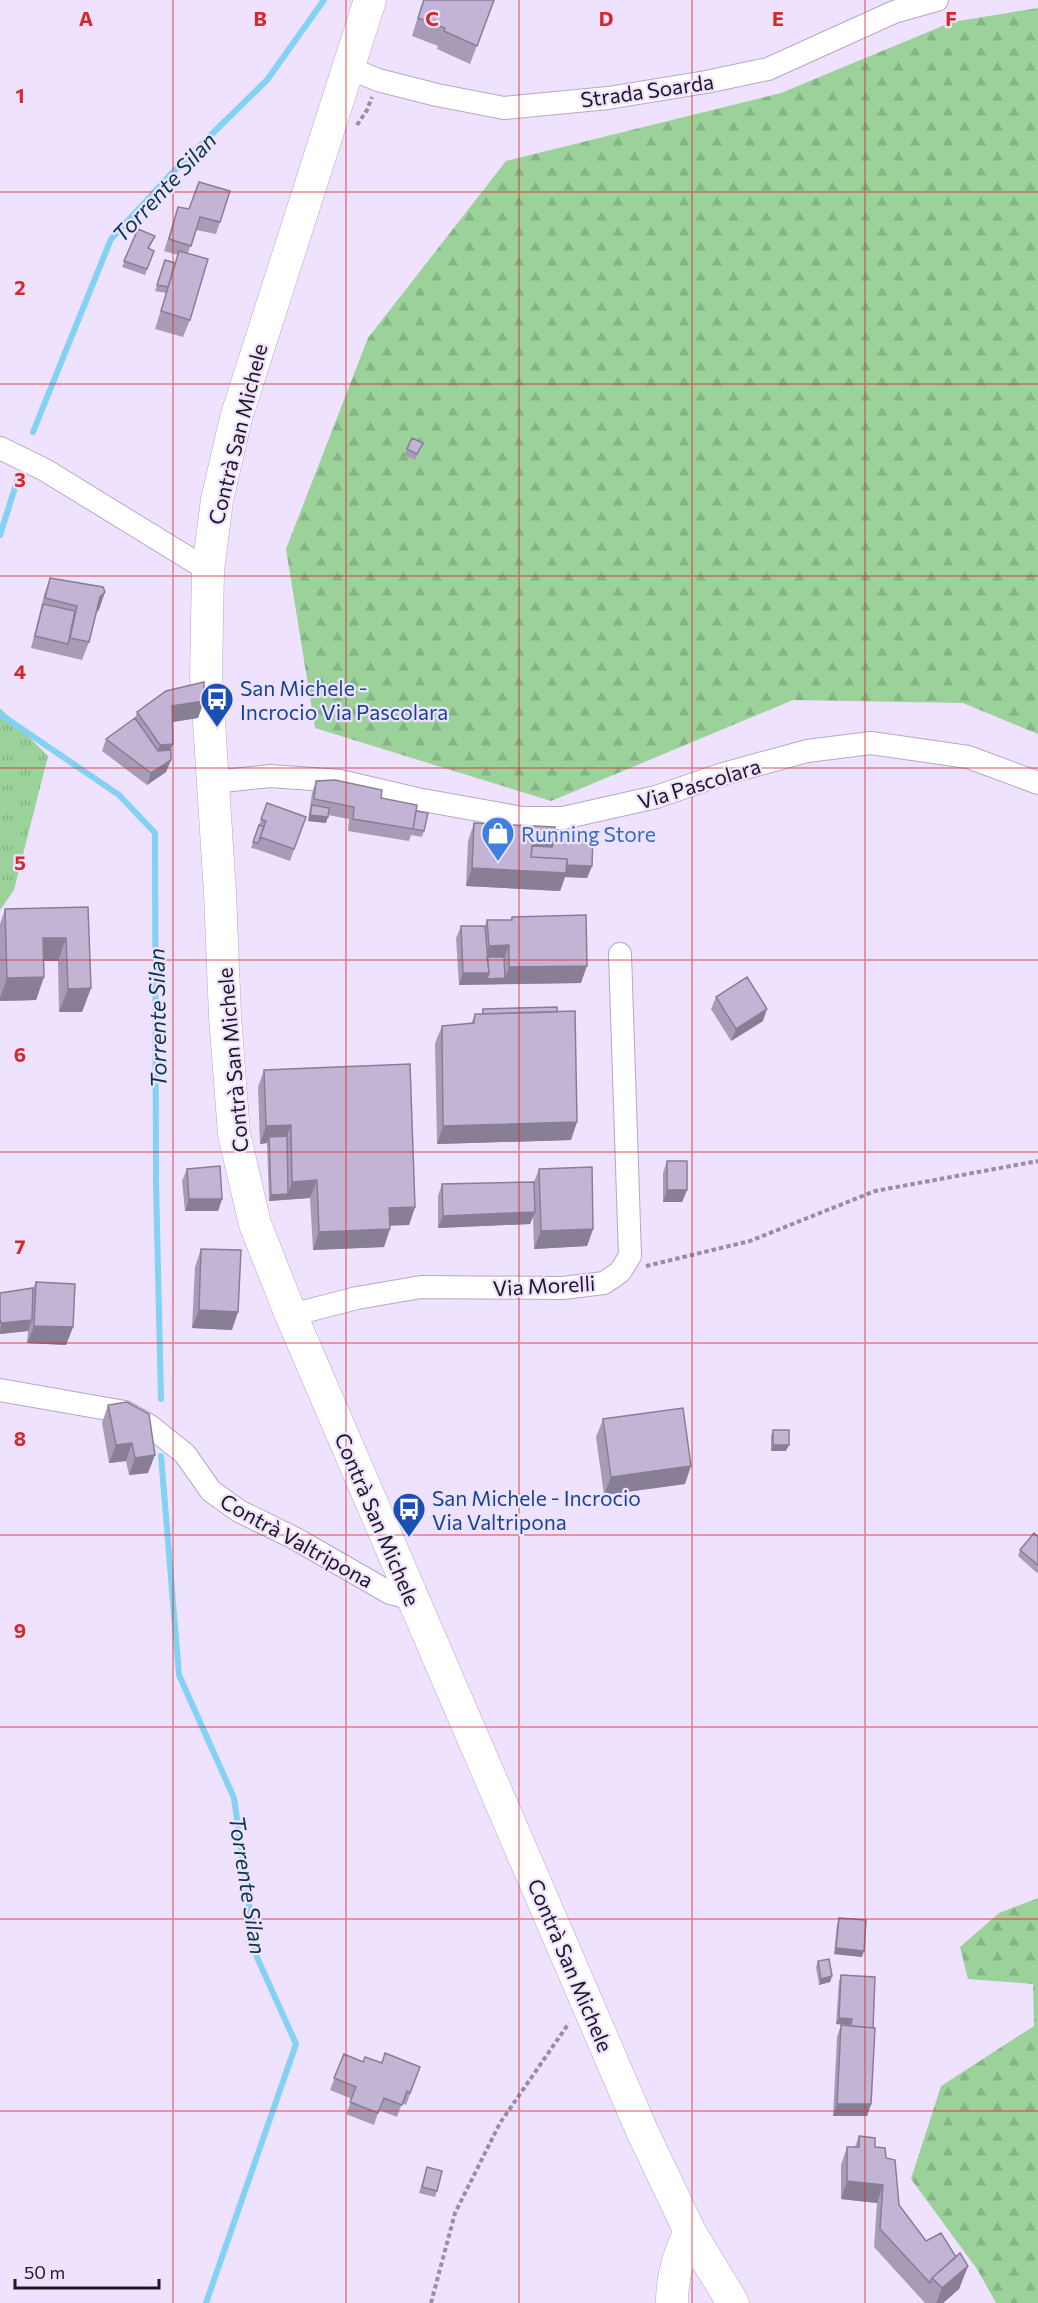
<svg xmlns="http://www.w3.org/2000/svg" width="1038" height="2303" font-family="Commissioner,sans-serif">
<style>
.grass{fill:url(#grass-tufts)}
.forest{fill:url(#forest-firs)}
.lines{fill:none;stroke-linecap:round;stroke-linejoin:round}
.stream{stroke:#83d1f5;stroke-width:6}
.street-casing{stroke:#b5a7c8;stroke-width:24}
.secondary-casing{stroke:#b5a7c8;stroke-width:33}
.path{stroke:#978ea3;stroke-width:4;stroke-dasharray:4.5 3;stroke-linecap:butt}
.street{stroke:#fff;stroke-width:22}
.secondary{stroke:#fff;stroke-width:32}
.wall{fill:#a89bb7}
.shaded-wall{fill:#887e95}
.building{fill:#c3b4d5;stroke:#887e95;stroke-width:1.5}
.grid{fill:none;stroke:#d62828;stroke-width:1.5;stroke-opacity:0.55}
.labels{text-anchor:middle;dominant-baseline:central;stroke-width:4.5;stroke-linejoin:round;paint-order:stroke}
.street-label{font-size:21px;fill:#1e1824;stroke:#eee2fe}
.transit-label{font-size:21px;fill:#164399;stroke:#eee2fe;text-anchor:start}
.shop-label{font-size:21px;fill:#366cbe;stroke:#eee2fe;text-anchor:start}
.water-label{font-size:22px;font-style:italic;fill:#063649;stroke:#eee2fe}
.grid-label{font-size:20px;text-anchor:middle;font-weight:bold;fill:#d62828;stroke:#eee2fe;stroke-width:4.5;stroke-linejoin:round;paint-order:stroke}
</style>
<defs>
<pattern id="grass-tufts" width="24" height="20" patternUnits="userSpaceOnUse" patternTransform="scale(1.5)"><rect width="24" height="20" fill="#9bd29a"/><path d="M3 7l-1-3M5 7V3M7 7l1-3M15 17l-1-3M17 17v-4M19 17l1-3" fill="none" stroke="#85b485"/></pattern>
<pattern id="forest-firs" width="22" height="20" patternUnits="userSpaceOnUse" patternTransform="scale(1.5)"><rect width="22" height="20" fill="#9bd29a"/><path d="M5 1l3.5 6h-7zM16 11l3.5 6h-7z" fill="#85b485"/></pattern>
</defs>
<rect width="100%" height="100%" fill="#eee2fe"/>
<!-- grass -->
<path class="grass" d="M0,708L48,756L14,890L0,910Z"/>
<!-- forest -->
<path class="forest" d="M1038,8V734L963,703L793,700L551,801L315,728L286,549L368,338L506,161L781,93L952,22Z
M1038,1898V2303H996L977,2269L911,2179L941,2086L1034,2026L1033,1984L968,1979L960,1947L999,1913Z"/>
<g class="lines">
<!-- stream -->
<path class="stream" d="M33,432L111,239L170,175L267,80L324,0
M0,535L19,475
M0,714L119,795L155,833L156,1183L161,1399
M161,1456L179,1675L234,1798L256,1955L296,2044L206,2303"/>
<defs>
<path id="street" d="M349,68L378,80L437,95L504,108L608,98L706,82L768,69L894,12L937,0
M0,448L45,470L208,570
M214,782L270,776L340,781L417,799L523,818H563L656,797L723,774L807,751L871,743L968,757L1038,783
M291,1315L357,1298L421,1287L563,1288L604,1283L620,1272L630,1256L620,954
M0,1390L125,1412L150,1426L185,1454L211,1491L239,1511L296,1539L390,1593L411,1598"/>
<path id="secondary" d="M370,0L236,418L217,500L208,570L206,675L220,893L225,1016L234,1134L255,1224L291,1315L643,2133L690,2232L733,2303
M672,2303C672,2277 678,2255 690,2232"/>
</defs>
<!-- street casing -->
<use href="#street" class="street-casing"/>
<!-- secondary casing -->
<use href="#secondary" class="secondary-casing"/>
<!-- path -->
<path class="path" d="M357,125L367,110L372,97
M646,1266L750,1241L875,1191L1038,1161
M431,2303L455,2213L500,2123L569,2023"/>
<!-- street -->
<use href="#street" class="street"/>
<!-- secondary -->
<use href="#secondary" class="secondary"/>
</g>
<!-- wall -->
<path class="wall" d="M423,0H494L470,64L437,49L438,46L412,36Z
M178,207L220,222L216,234L196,230L188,253L190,320L183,337L155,329L166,293L155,291L165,260L175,263L178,255L164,251Z
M138,229L152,242L149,249L154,251L145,275L122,267Z
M423,443L415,460L404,455L407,449Z
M50,578L99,610L96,612L89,642L82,660L31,648L44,595Z
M204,701L198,718L172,722L173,744L171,750V760L166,772L147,785L102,751L106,739L135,718L137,712Z
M316,781L381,798L416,811L424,831L422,837L411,835L409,841L348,831L349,819L328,815L326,823L308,821L312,793Z
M267,803L306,817L290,861L256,849L260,837L256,849L251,848Z
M474,823L555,833L592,866L587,878L565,877L560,891L466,886L468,841Z
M88,907L91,988L82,1012H59L58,961H44V977L36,1000L0,1001V924L5,909Z
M512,917L581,983L459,985L456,938L461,926H485L487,920H511Z
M716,997L763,1021L731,1041L711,1009Z
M483,1009L571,1140L437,1144L435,1043L442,1026L471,1024L475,1014H482Z
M264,1070L415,1207L409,1225H390L384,1247L313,1250L310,1198L269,1201L267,1143L260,1144L258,1087Z
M667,1161L687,1190L682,1202H663V1173Z
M187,1169L222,1199L218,1211H185L182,1181Z
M539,1169L593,1229L587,1246L534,1249L533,1217L530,1224L438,1228V1196L442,1184L534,1182Z
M201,1249L232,1330L192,1328L195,1267Z
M36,1282L73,1327L66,1345L27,1343L28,1331L0,1334V1293L33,1288Z
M108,1405L149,1414L148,1473L129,1475L126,1461L109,1463L102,1423Z
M603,1419L685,1484L604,1495L596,1437Z
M773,1430L786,1451H771V1436Z
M1038,1537V1572L1037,1573L1018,1556L1020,1550Z
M839,1918L862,1957L834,1954L837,1924Z
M818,1961L832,1976L830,1982L819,1985L816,1967Z
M841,1975L873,2028L871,2104L867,2116H833L837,2037L841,2025L849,2026V2025L836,2024L839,1981Z
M344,2054L363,2062L420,2067L406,2105L402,2103L397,2117L379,2110L374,2125L346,2114L352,2099L330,2090Z
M859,2136L875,2147L886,2158L899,2205L926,2241L956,2257L968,2266L959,2289L943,2303H925L874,2247L877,2203L841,2199V2165L847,2147H855Z
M427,2167L437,2191L435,2197L419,2193Z"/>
<!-- shaded-wall -->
<path class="shaded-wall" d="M105,592L99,610L94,614L100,597Z
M204,701L198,718L166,723L172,706Z
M173,744L166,761L153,763L160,745Z
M171,760L166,772L147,785L151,773Z
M310,815L328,817L326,823L308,821Z
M533,840L554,841L548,859L530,858Z
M529,863L592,866L587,878L565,877L560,891L466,886L472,868Z
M43,938H66L58,961H35Z
M509,945L502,963L485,957L489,946Z
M587,966L581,983L503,984L509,967Z
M463,973H489L505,978L503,984L459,985Z
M44,977L36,1000L0,1001V998L7,978Z
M91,988L82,1012H59L68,989Z
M767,1009L763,1021L731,1041L736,1029Z
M577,1122L571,1140L437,1144L443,1126Z
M291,1125L285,1142L269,1137L267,1143L260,1144L266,1126Z
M317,1180L310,1198L269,1201L271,1195L288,1194L292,1182Z
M667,1190H687L682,1202H663Z
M189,1199H222L218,1211H185Z
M415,1207L409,1225L383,1226L389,1208Z
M535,1212L530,1224L438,1228L443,1216Z
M390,1229L384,1247L313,1250L319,1232Z
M593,1229L587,1246L534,1249L541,1231Z
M199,1310L238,1312L232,1330L192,1328Z
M32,1320L28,1331L0,1334L1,1323Z
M34,1326L73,1327L66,1345L27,1343Z
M132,1443L126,1461L109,1463L116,1445Z
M773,1445H789L786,1451H771Z
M155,1455L148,1473L129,1475L135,1458Z
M691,1466L685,1484L604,1495L611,1477Z
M836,1948L864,1951L862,1957L834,1954Z
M832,1976L830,1982L819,1985L821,1979Z
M839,2018L852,2019L849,2025L836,2024Z
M837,2104H871L867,2116H833Z
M847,2181L883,2185L877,2203L841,2199Z
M968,2266L959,2289L943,2303H936L942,2288Z"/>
<!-- building -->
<path class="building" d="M424,0H494L477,46L444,31L445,28L418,18Z
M199,182L230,191L220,222L200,217L191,246L169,239L178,207L189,209Z
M138,229L155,236L148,248L154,251L147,269L124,261Z
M179,251L208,259L190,320L161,311Z
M165,260L175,263L168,287L157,285Z
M412,438L423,443L417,454L407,449Z
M50,578L103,587L105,592L100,597L89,642L70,638L77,606L45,598Z
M43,604L75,611L68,644L35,636Z
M204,682V701L172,706L173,744L160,745L137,712L166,691Z
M135,718L158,751L171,750V760L151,773L106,739Z
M335,780L382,790L381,798L417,805L413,829L353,819L354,807L314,799L316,781Z
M267,803L306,817L294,849L260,837L266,821L261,819Z
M312,805L329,808L328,817L310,815Z
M416,811L428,813L424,831L413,829Z
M474,823L555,827L554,841L533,840L531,857L567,859L566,873L472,868Z
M259,825L264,827L258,843L253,842Z
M555,833L593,835L592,866L567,865V859L531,857L532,846L552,847L554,841Z
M88,907L91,988L68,989L66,938H43L44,977L7,978L5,909Z
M586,915L587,966L509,967V945L489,946L487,920H512V917Z
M461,926H485L489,973H463Z
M487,957H504L505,978L487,979L489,973Z
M747,977L767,1009L736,1029L716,997Z
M557,1007V1012L483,1014V1009Z
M575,1011L577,1122L443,1126L442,1026L474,1023L475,1014Z
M410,1064L415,1207L389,1208L390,1229L319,1232L317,1180L292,1182L291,1125L266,1126L264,1070Z
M287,1136L288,1194L271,1195L269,1137Z
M667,1161H687V1190H667Z
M220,1166L222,1199H189L187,1169Z
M592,1167L593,1229L541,1231L539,1169Z
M534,1182L535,1212L443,1216L442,1184Z
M201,1249L241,1250L238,1312L199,1310Z
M36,1282L75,1284L73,1327L34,1326Z
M33,1288L32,1320L1,1323L0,1319V1293Z
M127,1402L149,1414L155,1455L135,1458L132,1443L116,1445L108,1405Z
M683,1408L691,1466L611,1477L603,1419Z
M773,1430H789V1445H773Z
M1034,1533L1038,1537V1565L1020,1550Z
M839,1918L866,1920L864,1951L836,1948Z
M829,1959L832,1976L821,1979L818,1961Z
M841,1975L875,1977L873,2028L851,2026L852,2019L839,2018Z
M841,2025L875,2028L871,2104H837Z
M385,2053L420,2067L410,2093L407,2091L402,2105L384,2098L378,2113L350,2102L356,2087L334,2078L344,2054L363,2062L365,2057L382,2063Z
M859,2136L875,2138V2147L885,2148L886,2158L895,2160L899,2205L926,2241L941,2233L956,2257L932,2278L930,2283L880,2229L883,2185L847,2181V2147H859Z
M427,2167L442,2171L437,2191L422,2187Z
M960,2253L968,2266L942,2288L932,2278Z"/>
<!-- grid -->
<path class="grid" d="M173,0V2303M346,0V2303M519,0V2303M692,0V2303M865,0V2303M0,192H1038M0,384H1038M0,576H1038M0,768H1038M0,960H1038M0,1152H1038M0,1343H1038M0,1535H1038M0,1727H1038M0,1919H1038M0,2111H1038"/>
<!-- icons -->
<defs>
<symbol id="bus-pin" viewBox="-11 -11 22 30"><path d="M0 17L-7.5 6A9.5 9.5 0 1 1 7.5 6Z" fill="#1a4fb4" stroke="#eee2fe"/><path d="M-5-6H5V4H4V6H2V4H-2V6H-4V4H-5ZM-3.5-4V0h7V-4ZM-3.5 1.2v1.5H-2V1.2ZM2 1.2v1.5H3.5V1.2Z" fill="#fff"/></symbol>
<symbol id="shop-pin" viewBox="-11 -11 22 30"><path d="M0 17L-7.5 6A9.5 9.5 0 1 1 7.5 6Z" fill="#3f7fe0" stroke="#eee2fe"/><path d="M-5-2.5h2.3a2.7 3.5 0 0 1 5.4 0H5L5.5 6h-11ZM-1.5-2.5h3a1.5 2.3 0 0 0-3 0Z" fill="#fff"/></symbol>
</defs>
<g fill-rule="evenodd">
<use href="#bus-pin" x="198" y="680" width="38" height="52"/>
<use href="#shop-pin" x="479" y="814" width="38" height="52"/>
<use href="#bus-pin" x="390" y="1490" width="38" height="52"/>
</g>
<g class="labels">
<!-- street labels -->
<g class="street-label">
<text transform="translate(647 90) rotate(-8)">Strada Soarda</text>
<text transform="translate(237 434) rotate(-76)">Contrà San Michele</text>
<text transform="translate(699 783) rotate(-17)">Via Pascolara</text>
<text transform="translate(232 1060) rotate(-95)">Contrà San Michele</text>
<text transform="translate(544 1285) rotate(-3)">Via Morelli</text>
<text transform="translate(378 1519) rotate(67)">Contrà San Michele</text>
<text transform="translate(297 1540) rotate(29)">Contrà Valtripona</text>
<text transform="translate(571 1965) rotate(67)">Contrà San Michele</text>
</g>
<!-- transit labels -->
<g class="transit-label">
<text x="240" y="687">San Michele -<tspan x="240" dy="24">Incrocio Via Pascolara</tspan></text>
<text x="432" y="1497">San Michele - Incrocio<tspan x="432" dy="24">Via Valtripona</tspan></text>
</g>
<!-- shop labels -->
<g class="shop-label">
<text x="521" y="833">Running Store</text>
</g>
<!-- water labels -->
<g class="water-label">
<text transform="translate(164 187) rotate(-47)">Torrente Silan</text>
<text transform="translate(157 1018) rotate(-91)">Torrente Silan</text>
<text transform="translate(248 1885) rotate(81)">Torrente Silan</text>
</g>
</g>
<g class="grid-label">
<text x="86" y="26">A</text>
<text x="260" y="26">B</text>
<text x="432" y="26">C</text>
<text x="606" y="26">D</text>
<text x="778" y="26">E</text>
<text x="951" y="26">F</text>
<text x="20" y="103">1</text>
<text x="20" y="295">2</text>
<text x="20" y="487">3</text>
<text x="20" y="679">4</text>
<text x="20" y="870">5</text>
<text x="20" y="1062">6</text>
<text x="20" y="1254">7</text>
<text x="20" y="1446">8</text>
<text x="20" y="1638">9</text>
</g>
<!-- scale -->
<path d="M15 2279v9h144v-9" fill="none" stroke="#1e1824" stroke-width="3"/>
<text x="24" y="2279" font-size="18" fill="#1e1824" stroke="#eee2fe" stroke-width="4.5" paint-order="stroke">50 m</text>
</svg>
